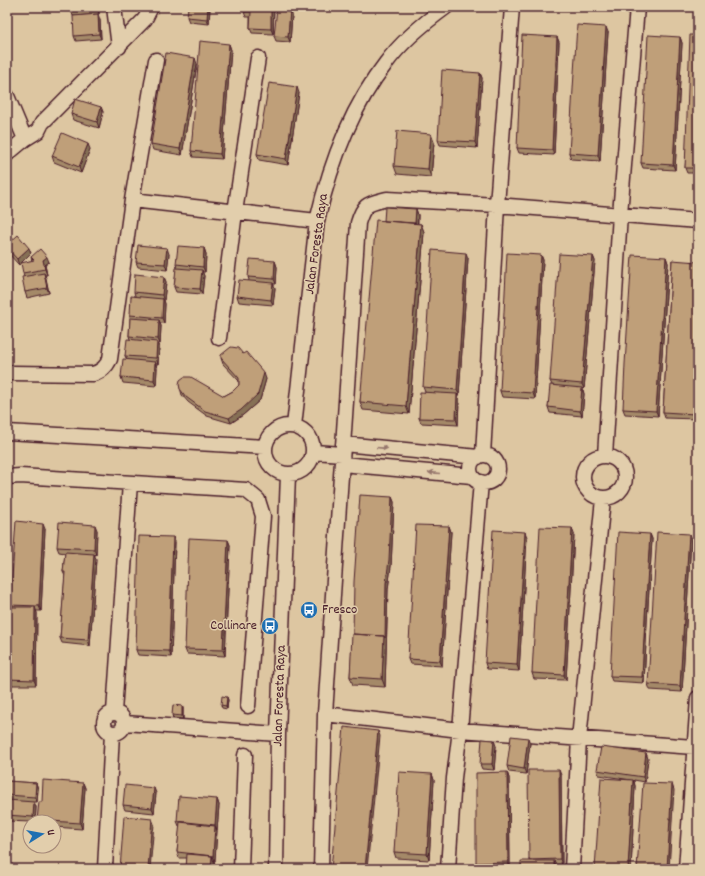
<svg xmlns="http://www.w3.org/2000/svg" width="705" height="876" font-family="Dekko,sans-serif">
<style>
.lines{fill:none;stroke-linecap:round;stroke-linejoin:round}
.street-casing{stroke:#4a1f2b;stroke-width:17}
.street{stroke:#e2ceac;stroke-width:14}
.wall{fill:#a48968;stroke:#4a1f2b}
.shaded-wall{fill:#866f55;stroke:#4a1f2b}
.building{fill:#bf9f79;stroke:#4a1f2b}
.oneway{fill:#96766c}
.labels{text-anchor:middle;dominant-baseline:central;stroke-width:3;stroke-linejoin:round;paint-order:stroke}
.street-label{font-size:14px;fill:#4a1f2b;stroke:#e2ceac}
.poi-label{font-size:14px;fill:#4a1f2b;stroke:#e2ceac;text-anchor:start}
</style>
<rect width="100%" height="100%" fill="#ddc6a1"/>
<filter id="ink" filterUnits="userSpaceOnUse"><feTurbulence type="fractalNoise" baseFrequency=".025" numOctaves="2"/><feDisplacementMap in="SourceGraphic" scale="8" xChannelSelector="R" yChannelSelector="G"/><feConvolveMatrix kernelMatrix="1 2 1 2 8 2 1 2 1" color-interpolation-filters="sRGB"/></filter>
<g filter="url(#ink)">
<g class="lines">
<defs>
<path id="street" d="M114,7L119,47
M7,96L25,139
M7,154L25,139L38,131L42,123L145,19L151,7
M132,200L317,221
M219,338L235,212L258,58
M11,373L93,374C102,371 106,367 110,359L132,200L156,60
M265 450a24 24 0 1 1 48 0a24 24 0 1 1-48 0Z
M294,426L317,221C330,165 350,109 386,63C402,41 424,23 446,7
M7,432L265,447
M343,444L478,457
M314,452L342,454
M483,455L497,205L512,7
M470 469a14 14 0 1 1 28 0a14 14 0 1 1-28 0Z
M583 477a21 21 0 1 1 42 0a21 21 0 1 1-42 0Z
M605,456L620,214L637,7
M342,464L472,476
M7,477L20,476L246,490L258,500L263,516L248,706
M114,712L130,483
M104 723a10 10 0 1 1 20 0a10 10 0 1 1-20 0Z
M325,714L460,730L694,747
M125,723L278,734
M105,869L112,733
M241,869L245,755
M276,869L278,734L288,475
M321,869L325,714L358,223C364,203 368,204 387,199L497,205L698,221
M448,869L454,778L460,730L481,482
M572,869L579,739L603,499
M686,869L698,698"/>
</defs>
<!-- street casing -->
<use href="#street" class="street-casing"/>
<!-- street -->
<use href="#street" class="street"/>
</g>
<!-- wall -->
<path class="wall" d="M71,7H99V14L73,16L71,10Z
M210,7L209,24L189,22L187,17Z
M274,7L273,34L252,33L250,28V17H246L244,12Z
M290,9L292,15L290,42L276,41L274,36Z
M100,20L101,39L76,41L74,36Z
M608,32L600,161L571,159L569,153Z
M698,35V173H687L685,168Z
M557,37L559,42L554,155L519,153L517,148Z
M680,37L682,43L675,170L643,168L641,163Z
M229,44L231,50L222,159L193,157L191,151Z
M197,64L182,155L153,150L151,144Z
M480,73L482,78L477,148L440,145L438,140Z
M299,93L288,165L259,160L257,154Z
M101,107L103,112L99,128L73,120L71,114Z
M434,142L431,177L397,174L394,166Z
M90,149L81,173L54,162L52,156Z
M416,209L418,215V224H421L424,232L409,414L363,410L360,402L384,221Z
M7,245L31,253L19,265L7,252Z
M204,248L206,254L205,272H202L204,276L202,294L176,292L174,287L177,268L176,264Z
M169,254L167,270L138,267L136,262Z
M541,255L543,260L535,399L502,397L500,391Z
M593,256L595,261L584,389H583L584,394L582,416L550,413L548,407L552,385L550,381Z
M31,257L49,262L45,265L47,275H45L49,293L27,298L25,292L24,277L23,273L32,261Z
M666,257L668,263L658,416L625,414L623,409Z
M468,258L459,395H457L459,399L458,425L421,423L419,418L425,392L423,387Z
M672,260L697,419L665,418L663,412Z
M275,261L277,267L276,284H273L275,288L273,305L239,302L237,296L249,280L248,277Z
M164,277L166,282L164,300L165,304L164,323H160L161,326L160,344H158L159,347L158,364H156L157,368L156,386L123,383L121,377L127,360L125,356L130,339L129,336L130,318V315L135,296L134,292Z
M243,354L266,379L260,400L243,415L231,423L207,416L188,402L182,395L179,384L224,396L233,391L239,385V381L223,364L221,358Z
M392,497L394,502L391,566L388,589L385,687L353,685L350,677L353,634Z
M449,526L451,532L442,666L410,664L408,659Z
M45,529L41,611H36L37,613L36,685H8L7,681V634L11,607L10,605Z
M97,530L96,555H94L96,559L90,646L62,643L60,638L65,576L63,572L65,553L59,552L57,547Z
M574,534L566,680L534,679L532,673Z
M650,534L652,539L647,622L644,683L612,681L610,676Z
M173,537L175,542L171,657L138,655L136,650Z
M527,537L519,671L487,669L485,663Z
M691,539L682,692L650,690L648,684Z
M228,540L230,545L225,656L187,654L185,649Z
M227,697L228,700L227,709L222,708L221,705Z
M182,706L183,708V719L173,718L172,715Z
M530,743L526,774L509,772L507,766Z
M496,746L494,770L482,769L480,764Z
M646,753L648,759L645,782L634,780L635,786L631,869H595L631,780L599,775L597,770Z
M507,772L509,778L510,868H478L476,863Z
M432,774L434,780L429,860L396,858L394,852Z
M561,775L562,865H556V867L529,861V860Z
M7,781L36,783L38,789L37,802H34L36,807L35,822H30L7,821Z
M83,783L85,788L82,829L54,827V822H38L37,820L42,802Z
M156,793L154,813L125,810L123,805Z
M217,799L219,805L214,869H186L187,858H179L177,852L180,827L179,826L177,821Z"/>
<!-- shaded-wall -->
<path class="shaded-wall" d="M97,7H99V14L97,8Z
M208,7H210L209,24L207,19Z
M271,7H274L273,34L271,29Z
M290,9L292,15L290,42L288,37Z
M98,14L100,20L101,39L99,34Z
M606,27L608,32L600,161L598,155Z
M557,37L559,42L554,155L552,150Z
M680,37L682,43L675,170L673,165Z
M229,44L231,50L222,159L220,154Z
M195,58L197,64L182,155L180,149Z
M480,73L482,78L477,148L475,142Z
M297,87L299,93L288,165L286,159Z
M101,107L103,112L99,128L97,122Z
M431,134L434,142L431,177L428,169Z
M88,144L90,149L81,173L79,167Z
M416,209L418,215L417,230L415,224Z
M421,224L424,232L409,414L406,406Z
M29,248L31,253L19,265L17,259Z
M167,248L169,254L167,270L165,264Z
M204,248L206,254L205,272L203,267Z
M466,253L468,258L459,395L457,390Z
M541,255L543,260L535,399L533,393Z
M593,256L595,261L584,389L582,384Z
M47,257L49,262L45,265L47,275L45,269L43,260Z
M666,257L668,263L658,416L656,411Z
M275,261L277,267L276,284L274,279Z
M202,270L204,276L202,294L200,289Z
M44,273L46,278L49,293L47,288Z
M164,277L166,282L164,300L165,304L164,323L162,318L163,299L162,295Z
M273,283L275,288L273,305L271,300Z
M159,320L161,326L160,344L158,339Z
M157,342L159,347L158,364L156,358Z
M155,362L157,368L156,386L154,380Z
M698,366V407L697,419L695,414Z
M264,373L266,379L260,400L243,415L231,423L229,418Z
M582,388L584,394L582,416L580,411Z
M457,394L459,399L458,425L456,419Z
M392,497L394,502L391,566L388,589L385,687L382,679L386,583Z
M43,524L45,529L41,611L39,606Z
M95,525L97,530L96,555L94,549Z
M449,526L451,532L442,666L440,661Z
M572,528L574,534L566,680L564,675Z
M525,532L527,537L519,671L517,665Z
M650,534L652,539L647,622L644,683L642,677L645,617Z
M689,534L691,539L682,692L680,686Z
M173,537L175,542L171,657L169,651Z
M228,540L230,545L225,656L223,650Z
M94,554L96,559L90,646L88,640Z
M35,607L37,613L36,685L34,680Z
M227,697L228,700L227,709L226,706Z
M182,706L183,708V719L182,716Z
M378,731L380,736L367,869H365Z
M528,738L530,743L526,774L524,769Z
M494,740L496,746L494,770L492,764Z
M646,753L648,759L645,782L643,777Z
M559,770L561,775L562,865L560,859Z
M507,772L509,778L510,868L508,862Z
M432,774L434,780L429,860L427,854Z
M633,780L635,786L631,869H628Z
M36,783L38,789L37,802L35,797Z
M83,783L85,788L82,829L80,823Z
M672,784L674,790L669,869H667Z
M154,788L156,793L154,813L152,808Z
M217,799L219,805L217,830L215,825Z
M34,802L36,807L35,822L33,817Z
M152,819L154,824L150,869H148Z
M215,826L217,831L215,861L213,856Z
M212,856L214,862V869H211Z
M554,861L556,867V869H554Z"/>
<!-- building -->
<path class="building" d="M71,7H97V8L71,10Z
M188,7H208L207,19L187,17Z
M245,7H271V29L250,28L251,12H244Z
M277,8L290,9L288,37L274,36Z
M98,14L99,34L74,36L73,16Z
M577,25L606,27L598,155L569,153Z
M522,35L557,37L552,150L517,148Z
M648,35L680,37L673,165L641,163Z
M690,35H698V168H685Z
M200,41L229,44L220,154L191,151Z
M166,53L195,58L180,149L151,144Z
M442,70L480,73L475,142L438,140Z
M269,83L297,87L286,159L257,154Z
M75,99L101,107L97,122L71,114Z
M397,131L431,134L428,169L394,166Z
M62,133L88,144L79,167L52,156Z
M385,207L416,209L415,223L384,221Z
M376,220L421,224L406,406L360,402Z
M18,235L29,248L17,259L7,248V245Z
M138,245L167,248L165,264L136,262Z
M178,246L204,248L203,267L176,264Z
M40,249L47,257L43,260L45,269L23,273L21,263L34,260L31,257Z
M432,250L466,253L457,390L423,387Z
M507,253L541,255L533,393L500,391Z
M559,254L593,256L582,384L550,381Z
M632,255L666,257L656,411L623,409L625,364Z
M250,259L275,261L274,279L248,277Z
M672,260L698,262V366L695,414L663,412Z
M176,268L202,270L200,289L174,287Z
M44,273L47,288L25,292L22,277Z
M135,274L164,277L162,295L134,292Z
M239,280L273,283L271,300L237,296Z
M131,296L163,299L162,318L130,315Z
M130,318L159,320L158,339L129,336Z
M127,339L157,342L156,358L125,356Z
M231,347L238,348L243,354L246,352L264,373L258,394L241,410L229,418L205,411L186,397L180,389L179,384L180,380L184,377H191L224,396L233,391L239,385V378L221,358V355Z
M123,359L155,362L154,380L121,377Z
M550,385L582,388L580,411L548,407Z
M420,392L457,394L456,419L419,418Z
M360,495L392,497L389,560L386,583L385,638L384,636L353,634L354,582Z
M16,521L43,524L39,606L10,605Z
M59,522L95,525L94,549L57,547Z
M416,525L449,526L440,661L408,659Z
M540,527L572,528L564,675L532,673Z
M493,530L525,532L517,665L485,663Z
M618,532L650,534L645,617L642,677L610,676Z
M657,532L689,534L680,686L648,684Z
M139,536L173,537L169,651L136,650Z
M189,538L228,540L223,650L185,649Z
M65,552L94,554L88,640L60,638L65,572H63Z
M7,607H35L34,680L7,679Z
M352,634L384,636L382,679L350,677Z
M222,696L227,697L226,706L221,705Z
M173,705L182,706V716L172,715Z
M344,727L378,731L365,869H331Z
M511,736L528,738L524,769L507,766Z
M482,739L494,740L492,764H480Z
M601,747L646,753L643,777L597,770Z
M528,770H559L560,859L529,860Z
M399,772L432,774L427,854L394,852Z
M507,772L508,862L476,863V773Z
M601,778L633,780L628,869H595Z
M43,780L83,783L80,823L37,820L39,802H42Z
M7,781L36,783L35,797L7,795Z
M643,783L672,784L667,869H637Z
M125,785L154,788L152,808L123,805Z
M179,796L217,799L215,825L177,821Z
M7,800L34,802L33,817L7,815Z
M124,816L152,819L148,869H120Z
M180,822L215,826L213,856L177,852Z
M187,854L212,856L211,869H186Z
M521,861H554V869H521Z"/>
<!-- one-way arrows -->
<defs><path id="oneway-solid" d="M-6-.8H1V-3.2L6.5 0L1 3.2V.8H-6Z"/></defs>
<g class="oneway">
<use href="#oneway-solid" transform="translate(382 448) rotate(5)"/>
<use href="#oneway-solid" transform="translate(434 473) rotate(-175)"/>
</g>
</g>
<!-- icons -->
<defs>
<symbol id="bus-disc" viewBox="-11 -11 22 22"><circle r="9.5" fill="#1f6fb2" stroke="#e2ceac"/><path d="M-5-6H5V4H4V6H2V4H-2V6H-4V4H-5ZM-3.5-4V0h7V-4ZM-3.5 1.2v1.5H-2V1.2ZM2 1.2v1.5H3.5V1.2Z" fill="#fff"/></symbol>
</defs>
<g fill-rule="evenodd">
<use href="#bus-disc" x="299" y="600" width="20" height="20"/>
<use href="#bus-disc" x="260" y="616" width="20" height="20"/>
</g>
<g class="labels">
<!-- street labels -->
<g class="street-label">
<text transform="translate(317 244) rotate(-82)">Jalan Foresta Raya</text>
<text transform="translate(280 696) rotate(-88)">Jalan Foresta Raya</text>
</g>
<!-- poi labels -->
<g class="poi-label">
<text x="322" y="610">Fresco</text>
<text x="257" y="626" text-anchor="end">Collinare</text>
</g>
</g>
<!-- margin -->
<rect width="705" height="876" fill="none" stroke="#e2ceac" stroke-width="24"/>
<rect x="12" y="12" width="681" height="852" fill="none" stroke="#4a1f2b" stroke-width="1.5" filter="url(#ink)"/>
<!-- north arrow -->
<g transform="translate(42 834) rotate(79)"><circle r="19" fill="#e2ceac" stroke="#a58878"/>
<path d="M0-3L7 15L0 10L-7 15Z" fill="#1f6fb2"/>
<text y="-6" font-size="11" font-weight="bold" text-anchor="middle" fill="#4a1f2b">U</text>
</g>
</svg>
